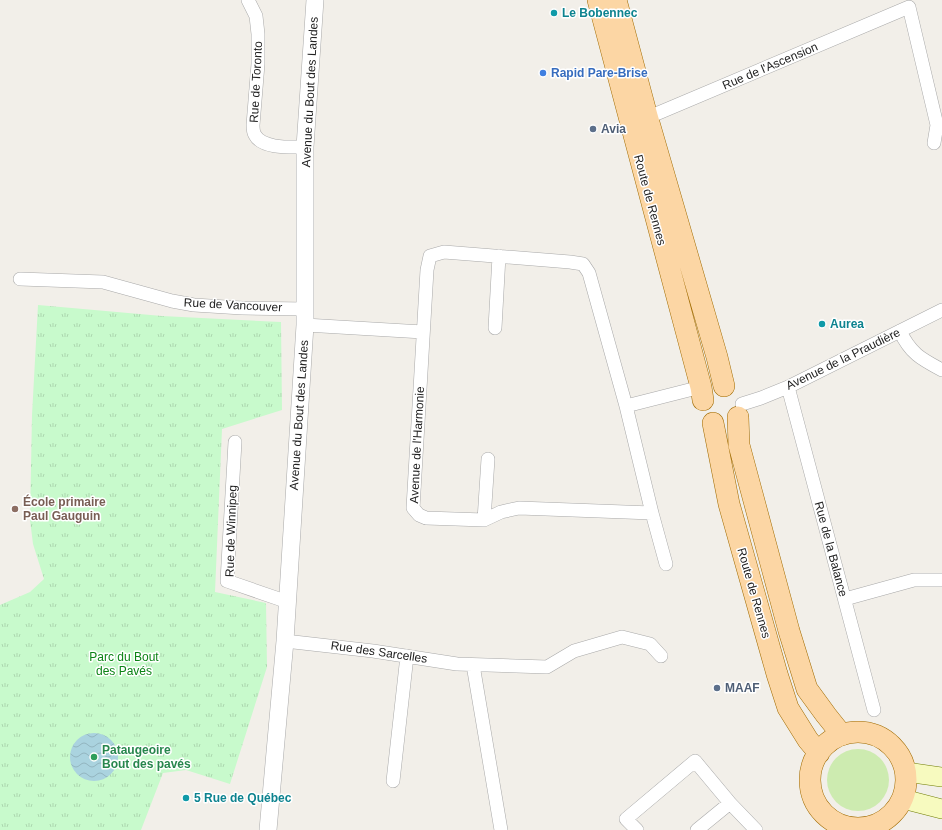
<svg xmlns="http://www.w3.org/2000/svg" width="942" height="830" font-family="Arial,sans-serif">
<style>
.grass{fill:#cdebb0}
.park{fill:url(#park-tufts)}
.water{fill:url(#water-waves)}
.lines{fill:none;stroke-linecap:round;stroke-linejoin:round}
.minor-casing{stroke:#a9a9a9;stroke-width:14}
.tertiary-casing{stroke:#a9a9a9;stroke-width:18}
.secondary-casing{stroke:#707d05;stroke-width:20}
.primary-casing{stroke:#a06b00;stroke-width:22}
.minor{stroke:#fff;stroke-width:13}
.tertiary{stroke:#fff;stroke-width:17}
.secondary{stroke:#f7fabf;stroke-width:19}
.primary{stroke:#fcd6a4;stroke-width:21}
.culture-dot{fill:#0f9aa8;stroke:#fff;stroke-width:1.5}
.shop-dot{fill:#3f7fe0;stroke:#fff;stroke-width:1.5}
.service-dot{fill:#5c6f8a;stroke:#fff;stroke-width:1.5}
.education-dot{fill:#8d6e63;stroke:#fff;stroke-width:1.5}
.leisure-dot{fill:#2e9e5b;stroke:#fff;stroke-width:1.5}
.labels{text-anchor:middle;dominant-baseline:central;stroke-width:3;stroke-linejoin:round;paint-order:stroke}
.culture-label{font-size:12px;font-weight:bold;fill:#0d838f;stroke:#fff;text-anchor:start}
.street-label{font-size:12px;fill:#222;stroke:#fff}
.shop-label{font-size:12px;font-weight:bold;fill:#366cbe;stroke:#fff;text-anchor:start}
.service-label{font-size:12px;font-weight:bold;fill:#4e5e75;stroke:#fff;text-anchor:start}
.education-label{font-size:12px;font-weight:bold;fill:#785e54;stroke:#fff;text-anchor:start}
.park-label{font-size:12px;fill:#0c8416;stroke:#fff}
.leisure-label{font-size:12px;font-weight:bold;fill:#27864d;stroke:#fff;text-anchor:start}
</style>
<defs>
<pattern id="park-tufts" width="24" height="20" patternUnits="userSpaceOnUse"><rect width="24" height="20" fill="#c8facc"/><path d="M3 7l-1-3M5 7V3M7 7l1-3M15 17l-1-3M17 17v-4M19 17l1-3" fill="none" stroke="#acd6af"/></pattern>
<pattern id="water-waves" width="16" height="10" patternUnits="userSpaceOnUse"><rect width="16" height="10" fill="#aad3df"/><path d="M0 5q4-4 8 0t8 0" fill="none" stroke="#92b5bf"/></pattern>
</defs>
<rect width="100%" height="100%" fill="#f2efe9"/>
<!-- grass -->
<path class="grass" d="M827 780a31 31 0 1 1 62 0a31 31 0 1 1-62 0Z"/>
<!-- park -->
<path class="park" d="M38,305L162,316L281,322L282,410L222,429L215,592L266,603L267,667L230,784L186,770L163,773L141,830H0V605L30,592L44,579L33,544L30,520L32,415Z"/>
<!-- water -->
<path class="water" d="M70 757a24 24 0 1 1 48 0a24 24 0 1 1-48 0Z"/>
<g class="lines">
<defs>
<path id="minor" d="M248,0L256,16L258,34V64L253,125C253,128 253,132 255,135C262,149 291,147 305,147
M640,118L656,114L909,7L937,125L934,143
M20,279L103,282L172,301L194,305L242,308L305,309
M305,325L423,332
M495,328L499,256
M900,331C910,353 921,359 942,370
M788,387L874,710
M742,404L761,398L788,387L942,310
M626,406L589,273L583,264L570,262L444,252L430,256L427,270L413,508L419,515L426,518L484,520L501,512L519,508L652,513L626,406L701,387
M235,442L227,581L288,602
M652,513L666,564
M484,520L488,459
M845,599L914,580H942
M285,641L373,651L457,664L547,667L574,651L622,637L650,644L661,656
M473,665L501,830
M393,781L407,656
M637,830L626,819L695,761L730,803L756,830
M697,830L730,803"/>
<path id="tertiary" d="M268,830L285,641L305,325V147L315,0"/>
<path id="secondary" d="M906,772L942,777
M903,799L942,809"/>
<path id="primary" d="M598,0L701,387L703,400
M616,0L647,116L717,357L724,386
M738,417L739,445L789,631L807,689L826,715L842,735
M713,423L729,504L777,674L788,708L808,740L819,753
M810 780a48 48 0 1 1 96 0a48 48 0 1 1-96 0Z"/>
</defs>
<!-- minor casing -->
<use href="#minor" class="minor-casing"/>
<!-- tertiary casing -->
<use href="#tertiary" class="tertiary-casing"/>
<!-- secondary casing -->
<use href="#secondary" class="secondary-casing"/>
<!-- primary casing -->
<use href="#primary" class="primary-casing"/>
<!-- minor -->
<use href="#minor" class="minor"/>
<!-- tertiary -->
<use href="#tertiary" class="tertiary"/>
<!-- secondary -->
<use href="#secondary" class="secondary"/>
<!-- primary -->
<use href="#primary" class="primary"/>
</g>
<!-- markers -->
<g class="culture-dot">
<circle cx="554" cy="13" r="4"/>
<circle cx="822" cy="324" r="4"/>
<circle cx="186" cy="798" r="4"/>
</g>
<circle class="shop-dot" cx="543" cy="73" r="4"/>
<g class="service-dot">
<circle cx="593" cy="129" r="4"/>
<circle cx="717" cy="688" r="4"/>
</g>
<circle class="education-dot" cx="15" cy="509" r="4"/>
<circle class="leisure-dot" cx="94" cy="757" r="4"/>
<g class="labels">
<!-- culture labels -->
<g class="culture-label">
<text x="562" y="13">Le Bobennec</text>
<text x="830" y="324">Aurea</text>
<text x="194" y="798">5 Rue de Québec</text>
</g>
<!-- street labels -->
<g class="street-label">
<text transform="translate(770 66) rotate(-23)">Rue de l'Ascension</text>
<text transform="translate(256 82) rotate(-87)">Rue de Toronto</text>
<text transform="translate(310 92) rotate(-87)">Avenue du Bout des Landes</text>
<text transform="translate(650 200) rotate(75)">Route de Rennes</text>
<text transform="translate(233 305) rotate(3)">Rue de Vancouver</text>
<text transform="translate(843 359) rotate(-26)">Avenue de la Praudière</text>
<text transform="translate(299 415) rotate(-86)">Avenue du Bout des Landes</text>
<text transform="translate(417 445) rotate(-87)">Avenue de l'Harmonie</text>
<text transform="translate(231 531) rotate(-88)">Rue de Winnipeg</text>
<text transform="translate(831 549) rotate(75)">Rue de la Balance</text>
<text transform="translate(754 593) rotate(74)">Route de Rennes</text>
<text transform="translate(379 652) rotate(8)">Rue des Sarcelles</text>
</g>
<!-- shop labels -->
<g class="shop-label">
<text x="551" y="73">Rapid Pare-Brise</text>
</g>
<!-- service labels -->
<g class="service-label">
<text x="601" y="129">Avia</text>
<text x="725" y="688">MAAF</text>
</g>
<!-- education labels -->
<g class="education-label">
<text x="23" y="502">École primaire<tspan x="23" dy="14">Paul Gauguin</tspan></text>
</g>
<!-- park labels -->
<g class="park-label">
<text x="124" y="657">Parc du Bout<tspan x="124" dy="14">des Pavés</tspan></text>
</g>
<!-- leisure labels -->
<g class="leisure-label">
<text x="102" y="750">Pataugeoire<tspan x="102" dy="14">Bout des pavés</tspan></text>
</g>
</g>
</svg>
